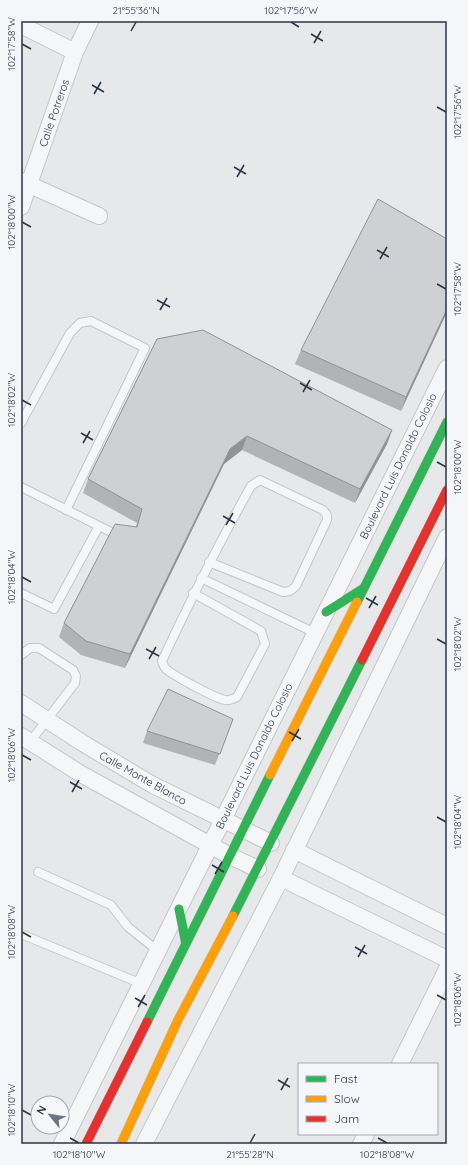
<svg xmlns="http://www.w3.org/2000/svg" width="468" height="1165" font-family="Quicksand,sans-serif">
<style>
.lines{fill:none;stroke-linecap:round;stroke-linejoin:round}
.lane-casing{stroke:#c4c6c8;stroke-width:10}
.street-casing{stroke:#c4c6c8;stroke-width:18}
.fast-casing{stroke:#c4c6c8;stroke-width:10}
.slow-casing{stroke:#c4c6c8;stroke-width:10}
.jam-casing{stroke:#c4c6c8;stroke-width:10}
.lane{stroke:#f5f6f7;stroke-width:8}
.street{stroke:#f5f6f7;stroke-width:16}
.fast{stroke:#30b455;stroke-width:9}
.slow{stroke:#ff9f0a;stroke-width:9}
.jam{stroke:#e5322d;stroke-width:9}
.wall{fill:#b1b3b5}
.shaded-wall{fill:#909294}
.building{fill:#ced0d3;stroke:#909294}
.ticks{fill:none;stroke:#2b3445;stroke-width:1.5}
.labels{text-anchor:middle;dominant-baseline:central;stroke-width:3;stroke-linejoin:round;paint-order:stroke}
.street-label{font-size:11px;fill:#2b3445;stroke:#f4f6f9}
.neatline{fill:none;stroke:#2b3445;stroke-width:1.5}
.ticks-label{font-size:10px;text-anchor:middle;fill:#2b3445}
</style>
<rect width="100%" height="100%" fill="#e6e8ea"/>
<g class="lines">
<defs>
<path id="lane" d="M21,423L70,333L80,323L91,321L145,348L66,510
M21,487L113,533
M201,578L315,633
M21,593L54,609L99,526
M193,593L261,631L265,644L237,697C233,699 229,701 225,700C215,698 174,676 166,669C163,666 163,664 162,661C190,601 219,543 251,486L260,480L323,510L327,515V520L296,586L290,591L283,592L209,562
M21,655L30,648H39L73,670L76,676L75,683L30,742
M38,872L111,905L128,927L158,951
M21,934L142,984"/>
<path id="street" d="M21,25L75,52
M21,181L99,216
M21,207L75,52L90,21
M21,703L81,742L151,784L271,843
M21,736L81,774L230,856L258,869
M294,850L447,926
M281,878L447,959
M400,1064L447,969
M62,1144L447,368
M144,1144L281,878L447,537
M361,1144L366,1134"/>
<path id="fast" d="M357,602L447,422
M326,612L364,588
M179,909L186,944
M233,916L362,660
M147,1022L270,775"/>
<path id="slow" d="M270,775L357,602
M121,1144L178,1020L233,916"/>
<path id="jam" d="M362,660L447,490
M86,1144L147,1022"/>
</defs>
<!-- lane casing -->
<use href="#lane" class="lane-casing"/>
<!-- street casing -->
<use href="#street" class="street-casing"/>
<!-- fast casing -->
<use href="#fast" class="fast-casing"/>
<!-- slow casing -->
<use href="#slow" class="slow-casing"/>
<!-- jam casing -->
<use href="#jam" class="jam-casing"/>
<!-- lane -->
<use href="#lane" class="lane"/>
<!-- street -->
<use href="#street" class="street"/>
<!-- fast -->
<use href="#fast" class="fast"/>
<!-- slow -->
<use href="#slow" class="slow"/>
<!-- jam -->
<use href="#jam" class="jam"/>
</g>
<!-- wall -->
<path class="wall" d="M447,239V312L401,411L295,364L301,350Z
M157,339L392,430L387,444L355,503L242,450L224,464L125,668L81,655L59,637L64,623L136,526L137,523L83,493L88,479Z
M233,719L215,765L143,743L147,731Z"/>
<!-- shaded-wall -->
<path class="shaded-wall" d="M447,309V312L401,411L406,397Z
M392,430L387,444L355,503L360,489Z
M247,436L242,450L224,464L125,668L130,654L230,449Z"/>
<!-- building -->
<path class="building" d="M378,199L447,239V309L406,397L301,350Z
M203,330L392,430L360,489L247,436L230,449L130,654L86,641L64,623L115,524L137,527L142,509L88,479L157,339Z
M168,689L233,719L220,754L147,731Z"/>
<!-- ticks -->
<path class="ticks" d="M291,22L299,27M131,31L136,22M311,34L323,41M314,43L321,31M22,44L31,49M92,85L104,92M94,94L101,82M437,107L446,112M234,167L246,174M237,177L244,165M22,222L31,227M377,250L389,257M380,259L387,247M437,284L446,289M157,300L170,307M160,310L167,298M300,383L312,390M303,392L310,380M22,400L31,405M81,433L93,440M83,443L90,431M437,462L446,467M223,516L235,523M226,525L233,513M22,577L31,582M366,598L378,605M369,608L376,596M437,639L446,644M146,649L159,656M149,659L156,647M289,732L301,739M292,741L299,729M22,755L31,760M70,782L82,789M72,792L79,780M437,817L446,822M212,865L224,872M215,874L222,862M22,932L31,937M355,947L367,954M358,957L365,945M437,995L446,1000M135,998L147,1005M138,1007L145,995M278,1080L290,1087M281,1090L288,1078M22,1110L31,1115M70,1138L79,1143M378,1138L387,1143M250,1143L255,1134"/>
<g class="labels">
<!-- street labels -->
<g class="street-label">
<text transform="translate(54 113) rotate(-71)">Calle Potreros</text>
<text transform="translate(398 466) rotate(-64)">Boulevard Luis Donaldo Colosio</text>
<text transform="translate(254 756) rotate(-64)">Boulevard Luis Donaldo Colosio</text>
<text transform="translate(143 778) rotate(29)">Calle Monte Blanco</text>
</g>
</g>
<!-- border -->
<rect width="468" height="1165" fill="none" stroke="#f4f6f9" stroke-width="44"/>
<!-- legend -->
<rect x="298" y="1063" width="140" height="72" fill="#f4f6f9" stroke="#a4a8b1"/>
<rect x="306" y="1076" width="20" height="6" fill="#30b455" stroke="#a4a8b1"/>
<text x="334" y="1083" font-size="12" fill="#2b3445">Fast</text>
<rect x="306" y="1096" width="20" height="6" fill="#ff9f0a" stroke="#a4a8b1"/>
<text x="334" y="1103" font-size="12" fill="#2b3445">Slow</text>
<rect x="306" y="1116" width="20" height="6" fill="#e5322d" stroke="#a4a8b1"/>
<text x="334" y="1123" font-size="12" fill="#2b3445">Jam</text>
<!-- north arrow -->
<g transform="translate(50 1115) rotate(300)"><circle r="19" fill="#f4f6f9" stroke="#a4a8b1"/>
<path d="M0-3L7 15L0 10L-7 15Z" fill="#6c737f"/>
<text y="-6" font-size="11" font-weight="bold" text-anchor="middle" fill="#2b3445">N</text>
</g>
<rect x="22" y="22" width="424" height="1121" class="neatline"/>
<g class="ticks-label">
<text x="136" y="14">21°55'36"N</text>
<text x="291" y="14">102°17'56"W</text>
<text transform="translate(11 44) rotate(-90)" y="4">102°17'58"W</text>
<text transform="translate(457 112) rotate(-90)" y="4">102°17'56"W</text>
<text transform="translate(11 222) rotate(-90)" y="4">102°18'00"W</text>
<text transform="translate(457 289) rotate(-90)" y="4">102°17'58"W</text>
<text transform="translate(11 400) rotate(-90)" y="4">102°18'02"W</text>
<text transform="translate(457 467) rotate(-90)" y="4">102°18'00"W</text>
<text transform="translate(11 577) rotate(-90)" y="4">102°18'04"W</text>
<text transform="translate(457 644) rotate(-90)" y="4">102°18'02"W</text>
<text transform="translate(11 755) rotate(-90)" y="4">102°18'06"W</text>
<text transform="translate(457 822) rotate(-90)" y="4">102°18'04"W</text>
<text transform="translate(11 932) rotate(-90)" y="4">102°18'08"W</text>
<text transform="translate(457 1000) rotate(-90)" y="4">102°18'06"W</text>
<text transform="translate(11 1110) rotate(-90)" y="4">102°18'10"W</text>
<text x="79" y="1158">102°18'10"W</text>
<text x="250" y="1158">21°55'28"N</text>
<text x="387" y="1158">102°18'08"W</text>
</g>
</svg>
